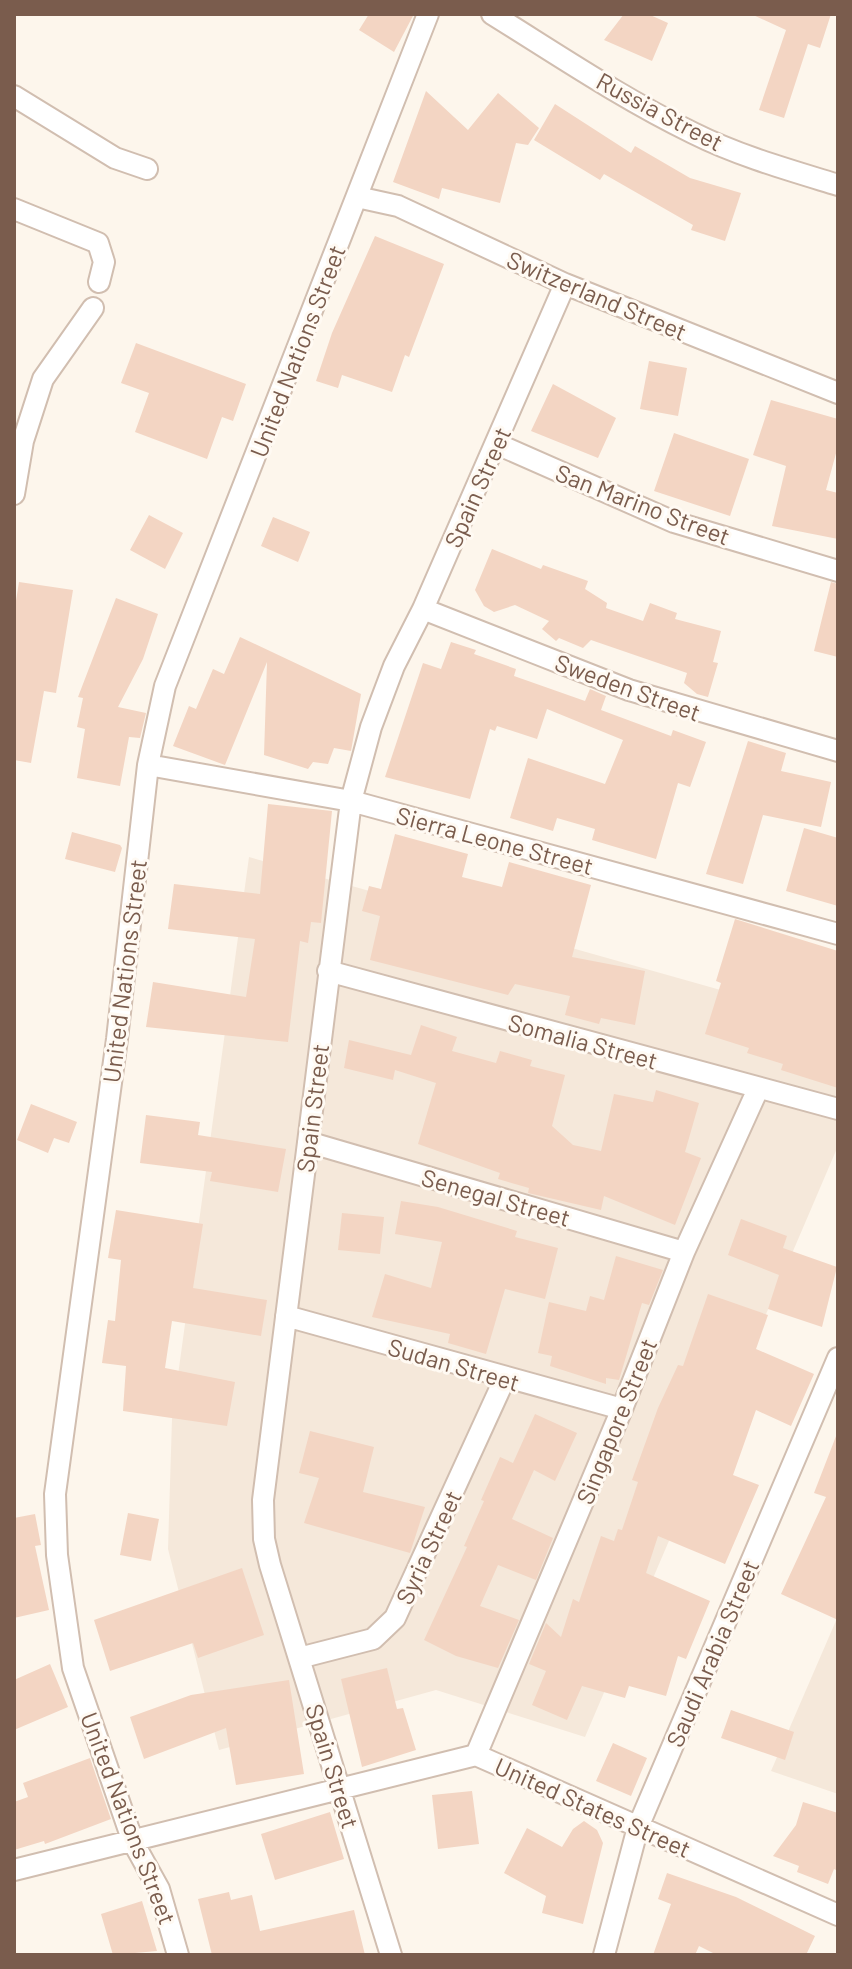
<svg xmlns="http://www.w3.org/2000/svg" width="852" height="1969" font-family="Barlow,sans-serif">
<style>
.residential{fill:#f5e8da}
.building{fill:#f3d5c3}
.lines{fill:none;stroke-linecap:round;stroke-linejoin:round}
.minor-casing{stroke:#d1beb0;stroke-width:24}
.minor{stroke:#fff;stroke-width:20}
.labels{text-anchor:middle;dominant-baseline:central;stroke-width:6;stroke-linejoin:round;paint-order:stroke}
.street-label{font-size:24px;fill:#7a5c4d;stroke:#fffaf3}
</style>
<rect width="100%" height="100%" fill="#fdf6ec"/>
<!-- residential -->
<path class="residential" d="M249,857L838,1023V1146L585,1737L436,1690L219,1750L168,1549L172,1419Z
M838,1616V1794L771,1771Z"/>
<!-- building -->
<path class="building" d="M369,14H414L394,52L359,30Z
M624,14H648L668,23L652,61L604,40Z
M751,14H831L820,48L808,44L784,118L759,110L786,30Z
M426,91L468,130L498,93L539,128L528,145L516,143L500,203L442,188L439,199L393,182Z
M555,104L631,153L635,146L690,178L741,193L725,241L691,230L693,225L604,174L600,180L534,140Z
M375,236L444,264L409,357L405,355L392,392L342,375L338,388L316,381L332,333Z
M136,343L246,384L233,421L222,417L207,459L135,432L149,393L121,383Z
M649,361L687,368L678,416L640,409Z
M553,384L616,418L598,458L531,431Z
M771,400L838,419V446L826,490L838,493V539L772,526L786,466L753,455Z
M674,433L749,459L730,516L654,491Z
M149,515L183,533L165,569L130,550Z
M273,517L310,532L298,562L261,546Z
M492,549L541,569L543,565L588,581L585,589L607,603L606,608L643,621L650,603L677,613L675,619L721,631L713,662L718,663L708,697L697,694L684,683L687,673L591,640L583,648L559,638L556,641L542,629L549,621L515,605L494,612L484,606L475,590Z
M19,582L73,590L56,693L44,691L31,763L14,760V613Z
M831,582L838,584V657L814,651Z
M116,598L158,614L143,659L118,707L146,713L140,738L129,737L120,786L77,778L85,729L77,727L83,698L78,697Z
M240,637L361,694L351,751L334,748L328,764L313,762L308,769L264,755L267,662L225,765L173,746L189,706L196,709L213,669L224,674Z
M451,642L476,650L474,654L516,669L514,676L585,701L590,689L606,696L601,710L671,736L673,730L706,742L690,787L678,783L656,859L592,840L595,829L557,818L553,831L510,818L528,758L605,784L623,740L547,709L537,739L497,726L495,731L490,729L470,799L385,777L423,663L441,669Z
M748,741L786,753L781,771L831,782L821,827L763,815L743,884L706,874Z
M268,804L332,811L321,923L311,922L308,943L300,941L288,1042L146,1027L153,982L246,997L255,939L168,929L174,884L260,894Z
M804,828L838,838V906L786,891Z
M72,832L120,845L122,848L115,872L65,859Z
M395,834L468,854L462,877L502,887L509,862L591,885L572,957L645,971L635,1025L601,1018L599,1024L565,1015L570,996L515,984L508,995L370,960L380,916L362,911L369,886L381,889Z
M735,919L838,951V1088L781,1070L783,1064L747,1053L749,1048L705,1034L721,983L716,981Z
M421,1025L457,1037L452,1051L496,1063L500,1051L532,1060L530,1066L565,1075L552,1126L573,1145L601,1151L614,1094L653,1102L656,1090L699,1103L685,1152L701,1158L675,1225L604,1196L601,1210L528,1193L529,1188L498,1179L500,1173L418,1144L436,1083L395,1070L393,1080L344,1068L349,1040L411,1055Z
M31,1104L77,1122L69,1143L54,1138L48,1153L17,1140Z
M146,1115L200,1122L198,1135L286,1149L278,1192L210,1181L212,1172L140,1163Z
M401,1201L438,1207L517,1231L515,1237L558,1248L545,1299L505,1289L486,1354L448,1343L450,1334L372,1317L385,1274L431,1288L442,1242L395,1234Z
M116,1210L203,1224L193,1288L267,1300L261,1336L172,1321L165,1368L235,1382L227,1426L123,1411L126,1366L102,1363L108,1320L115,1321L121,1260L108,1258Z
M342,1213L384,1217L380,1254L338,1250Z
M741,1219L787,1236L783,1248L837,1267L822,1327L768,1309L779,1275L728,1255Z
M616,1256L663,1270L649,1305L642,1303L619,1380L606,1378V1384L550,1366L552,1356L538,1353L549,1302L586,1311L590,1296L604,1300Z
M708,1294L768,1315L756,1349L814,1374L791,1426L756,1410L733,1475L759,1485L725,1564L658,1536L646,1573L710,1601L686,1659L678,1656L666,1696L629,1686L625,1698L582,1686L567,1720L532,1705L546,1671L529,1664L546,1623L561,1637L573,1599L579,1602L601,1536L614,1541L618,1529L622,1530L638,1482L632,1480L658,1408L678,1365L683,1366Z
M535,1414L577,1433L555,1481L534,1470L512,1519L553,1538L536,1580L498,1565L480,1606L519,1620L498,1668L456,1656L424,1640L467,1547L464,1546L484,1501L481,1500L500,1457L513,1463Z
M310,1431L374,1447L363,1492L425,1507L410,1553L304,1523L319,1478L299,1473Z
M838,1431V1620L781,1594L826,1497L814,1493Z
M128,1513L159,1519L151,1561L120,1555Z
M35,1514L41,1545L35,1546L49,1610L14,1618V1518Z
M242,1568L264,1635L198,1658L193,1643L110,1671L94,1620Z
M50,1664L68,1707L14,1730V1680Z
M387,1668L397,1709L403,1708L416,1750L362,1767L341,1679Z
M289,1680L304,1774L236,1785L226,1728L144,1759L130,1717L191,1695Z
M731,1710L794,1732L785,1760L721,1738Z
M613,1743L647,1758L631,1796L596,1781Z
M90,1758L111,1819L45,1844L44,1841L14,1850V1802L28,1797L23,1783Z
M472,1791L479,1844L438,1849L432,1795Z
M803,1802L838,1813V1871L834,1869L828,1884L797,1872L799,1866L773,1856L796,1825Z
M330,1812L344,1859L275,1880L261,1834Z
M584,1821L597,1830L603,1843L583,1924L542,1913L546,1896L504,1873L527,1828L562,1847L573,1829Z
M667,1873L736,1897L815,1936L806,1955H717L699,1946L695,1955H653L671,1904L658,1899Z
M229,1892L231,1900L252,1895L260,1931L354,1910L365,1955H212L198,1899Z
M142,1901L157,1951L113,1955L101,1914Z"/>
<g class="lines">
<defs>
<path id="minor" d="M492,14C558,55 623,99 693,133C739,156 789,170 838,185
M14,96L115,158L147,169
M357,197L398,206L565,284L838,393
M14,209L98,243L104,262L99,282
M497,444L674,522L838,571
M14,494L23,441L43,379L93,308
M423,609L629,690L838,751
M148,765L351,801L838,934
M328,971L838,1109
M308,1142L684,1252
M286,1316L622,1409
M299,1658L373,1639L395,1618L505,1378
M476,1755L622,1409L684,1252L758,1089
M14,1870L476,1755L838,1915
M178,1955L159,1889L133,1842L73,1668L57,1555L55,1494L117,1039L148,765L165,686L428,14
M391,1955L270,1565L264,1539L263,1500L351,801L371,727L394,666L423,609L565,284
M604,1955L638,1827L838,1358"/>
</defs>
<!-- minor casing -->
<use href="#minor" class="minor-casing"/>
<!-- minor -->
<use href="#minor" class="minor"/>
</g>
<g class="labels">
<!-- street labels -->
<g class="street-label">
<text transform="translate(660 111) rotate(28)">Russia Street</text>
<text transform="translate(597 295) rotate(23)">Switzerland Street</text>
<text transform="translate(297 351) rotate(-69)">United Nations Street</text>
<text transform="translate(477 487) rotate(-66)">Spain Street</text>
<text transform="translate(643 504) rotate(21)">San Marino Street</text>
<text transform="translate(628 687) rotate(20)">Sweden Street</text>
<text transform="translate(495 840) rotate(15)">Sierra Leone Street</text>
<text transform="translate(124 971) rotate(-83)">United Nations Street</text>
<text transform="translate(583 1041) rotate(15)">Somalia Street</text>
<text transform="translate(312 1108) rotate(-83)">Spain Street</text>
<text transform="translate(496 1197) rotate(16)">Senegal Street</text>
<text transform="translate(454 1364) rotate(16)">Sudan Street</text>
<text transform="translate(616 1421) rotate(-68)">Singapore Street</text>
<text transform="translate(428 1547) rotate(-65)">Syria Street</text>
<text transform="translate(712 1653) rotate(-67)">Saudi Arabia Street</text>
<text transform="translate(333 1766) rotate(73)">Spain Street</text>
<text transform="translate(593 1807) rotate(24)">United States Street</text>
<text transform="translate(129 1818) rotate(69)">United Nations Street</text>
</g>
</g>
<!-- border -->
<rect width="852" height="1969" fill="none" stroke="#7a5c4d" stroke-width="32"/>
</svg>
